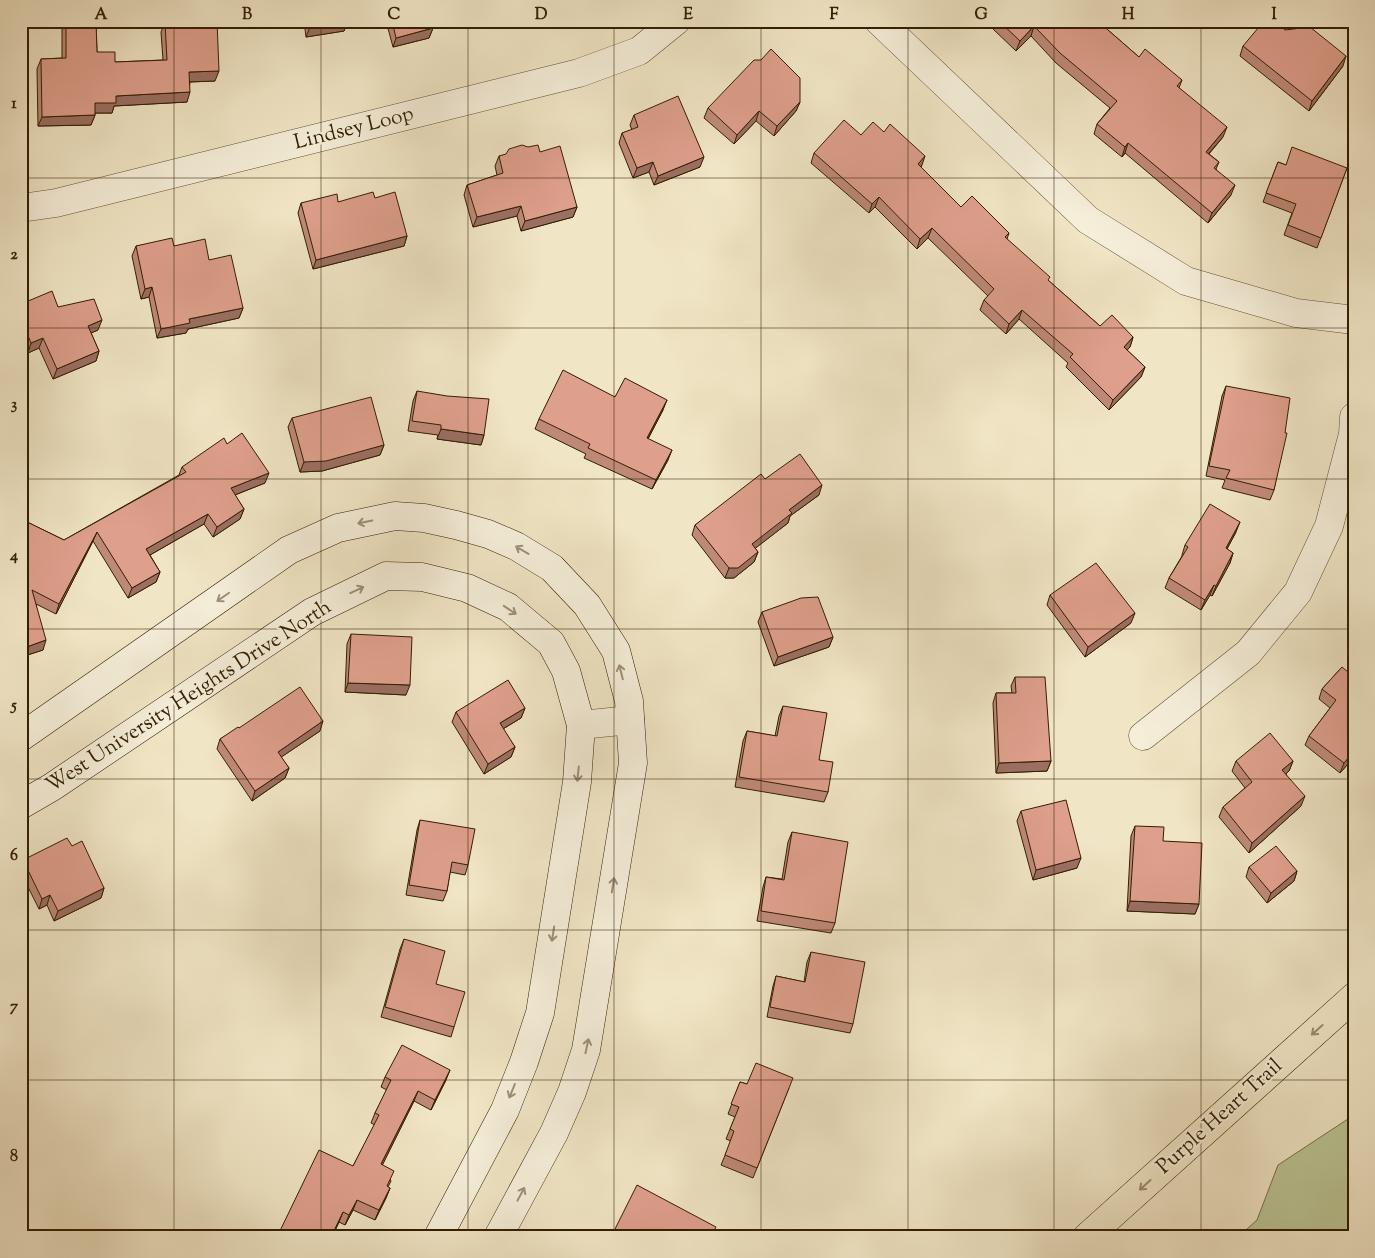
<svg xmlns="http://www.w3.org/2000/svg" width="1375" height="1258" font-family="'Sorts Mill Goudy',serif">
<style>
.green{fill:#bbc494;stroke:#77714a}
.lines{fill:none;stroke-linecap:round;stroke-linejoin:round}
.street-casing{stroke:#625031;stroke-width:29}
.secondary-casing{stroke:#331e00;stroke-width:29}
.highway-casing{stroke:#331e00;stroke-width:29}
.street{stroke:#f5eed9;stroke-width:28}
.secondary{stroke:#f5eed9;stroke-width:28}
.highway{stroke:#f0e5c5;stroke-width:28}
.wall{fill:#bf8978;stroke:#331e00}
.shaded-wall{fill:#9b6f62;stroke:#331e00}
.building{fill:#de9f8c;stroke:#331e00}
.oneway{stroke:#9e9077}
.oneway2{stroke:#9b8b6c}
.grid{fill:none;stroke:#331e00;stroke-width:1;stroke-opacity:0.55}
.labels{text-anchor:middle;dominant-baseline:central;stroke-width:4;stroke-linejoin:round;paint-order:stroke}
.street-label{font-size:21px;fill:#331e00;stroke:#f5eed9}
.neatline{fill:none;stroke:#331e00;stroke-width:2}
.grid-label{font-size:16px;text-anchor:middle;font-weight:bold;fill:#331e00}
</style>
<rect width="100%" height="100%" fill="#f0e5c5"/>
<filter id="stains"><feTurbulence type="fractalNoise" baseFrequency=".004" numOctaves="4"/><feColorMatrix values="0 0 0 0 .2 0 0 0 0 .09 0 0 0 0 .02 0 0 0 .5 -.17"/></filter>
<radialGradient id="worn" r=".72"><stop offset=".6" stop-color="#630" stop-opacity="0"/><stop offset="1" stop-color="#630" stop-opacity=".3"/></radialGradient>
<!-- green -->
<path class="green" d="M1354,1115V1237H1238L1257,1220L1278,1165Z"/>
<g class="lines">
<defs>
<path id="street" d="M879,21L1088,220L1186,281L1296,313L1354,320
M21,208L56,203L579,73L639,51L676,21
M581,725L630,720
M1143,736L1248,653L1298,592L1329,526L1353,434L1354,417"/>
<path id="secondary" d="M21,737L289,550L338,528L395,516L424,518L456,525L488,534L516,546L552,568L587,605L616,651L629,701L633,763L586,1050L572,1092L554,1133L498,1237
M21,805L52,787L312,612L386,576L422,577L467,588L508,607L551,643L566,671L581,725L577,782L540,1013L524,1062L505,1110L438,1237"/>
<path id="highway" d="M1087,1237L1354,997"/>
</defs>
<!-- street casing -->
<use href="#street" class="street-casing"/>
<!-- secondary casing -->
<use href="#secondary" class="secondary-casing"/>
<!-- highway casing -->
<use href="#highway" class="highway-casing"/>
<!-- street -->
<use href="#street" class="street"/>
<!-- secondary -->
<use href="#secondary" class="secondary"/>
<!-- highway -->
<use href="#highway" class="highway"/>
</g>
<!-- wall -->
<path class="wall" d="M62,21H96L97,52L115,62L163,60L161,32L165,22L215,81L190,82L187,102L114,106L112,113H95V115L91,125L38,126L37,69L41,59L62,58Z
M304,21H348L344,31L306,37Z
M386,21H431L433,28L429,38L393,47Z
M995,21H1102L1101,24L1139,57L1182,80L1179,88L1223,137L1209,154L1219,162L1216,169L1231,195L1208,223L1125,153L1122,157L1094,134L1097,124L1110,108L1056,63L1031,36L1016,51L992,28Z
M1285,30L1343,66L1309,111L1240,56L1243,46Z
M800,102L796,111L774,136L756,121L734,144L704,118L708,108Z
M634,115L700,167L654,185L649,172L633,178L619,143L622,133L632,130L630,125Z
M884,132L922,165L921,167L961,207L1009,233L1007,239L1049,281L1100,326L1133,337L1130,347L1127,350L1145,367L1141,377L1109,410L1066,367L1068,363L1019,319L1006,334L980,310L984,300L988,296L928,238L917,249L875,207L869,213L811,163L814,153L861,135Z
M540,152L577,207L573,217L521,231L517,216L473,227L464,195L467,185L497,175L495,166L499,156Z
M1278,162L1286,165L1347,168L1317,248L1284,235L1292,213L1263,202Z
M375,198L407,236L404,246L313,269L298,213L301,203L338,202Z
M136,246H174L209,260L243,308L239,318L188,329L186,333L157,338L149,297L141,299L132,256Z
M21,304L58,307L98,330L91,333L99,351L96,361L53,379L39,348L28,353L21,337Z
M1226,386L1285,433L1274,490L1270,500L1222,488L1225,480L1206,476L1222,396Z
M417,391L484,435L481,445L437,439L438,435L408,431L413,401Z
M615,397L663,410L648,439L668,460L652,489L584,458L586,454L535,429L539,419Z
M292,418L384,445L380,455L322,471L300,472L288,427Z
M227,444L265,483L235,495L244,509L240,519L213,537L204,524L150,555L160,572L156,582L128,598L93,541L56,614L36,604L43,650L21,657V519L64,540L179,475L182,467Z
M765,479L819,495L790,516L788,523L755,548L758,552L754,562L734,578H725L692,535L695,525Z
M1236,532L1227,549L1233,553L1230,563L1212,596L1210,595L1201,610L1165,588L1169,578L1182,556V555L1185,545Z
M1050,595L1131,623L1085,657L1047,605Z
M762,612L833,637L829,647L774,666L758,622Z
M351,634L406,695L345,692L347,644Z
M1342,667L1354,757L1340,773L1305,745L1309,736L1330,708L1319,699L1322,689Z
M1015,677L1051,761L1047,771L996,773L993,703L996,693H1012L1011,686Z
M783,706L819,760L828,792L824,802L735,787L743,741L747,731L775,736L779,716Z
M525,708L521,718L503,729L515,747L511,757L484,774L452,722L456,712Z
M239,728L320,731L281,757L289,768L285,778L252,801L217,749L220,739Z
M1236,761H1293L1289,771L1286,774L1301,806L1249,853L1219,817L1223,807L1245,788L1232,771Z
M1021,811L1077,868L1033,880L1017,821Z
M420,820L468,865L465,875L450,872L447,891L443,901L406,895L417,830Z
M1135,826L1199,904L1195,914L1127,911L1131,836Z
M792,832L835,923L831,933L757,921L763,887L766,877L782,879L788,842Z
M72,846L104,888L101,898L54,921L47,905L39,909L21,873V865L23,860Z
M1249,867L1297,871L1294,881L1267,903L1246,877Z
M404,939L436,984L454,1027L451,1037L381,1017L400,949Z
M811,952L853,1024L850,1033L767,1017L773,986L776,976L804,982L807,962Z
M385,1077L446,1080L431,1110L414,1101L382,1165L391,1181L388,1187L390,1188L386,1198L375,1220L353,1210L345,1225L339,1222L332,1237H277L353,1166L375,1125L371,1123L375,1113L387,1090L381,1087Z
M740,1082L747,1084L789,1088L753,1178L721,1165L731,1141L726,1139L735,1117L728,1114Z"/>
<!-- shaded-wall -->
<path class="shaded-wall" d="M293,21H303L292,23Z
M348,21L344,31L306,37L310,27Z
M1034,26L1031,36L1016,51L1020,41Z
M433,28L429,38L393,47L396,38Z
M1346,56L1343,66L1309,111L1312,101Z
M219,71L215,81L186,82L189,72Z
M190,92L187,102L114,106L112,113H92L95,103L116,96Z
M800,102L796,111L774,136L777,126Z
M759,111L756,121L734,144L737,135Z
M95,115L91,125L38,126L42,117Z
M1227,127L1223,137L1202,161L1206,152Z
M1128,143L1125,153L1122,157L1125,147Z
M925,156L922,165L914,174L918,164Z
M704,157L700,167L654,185L658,176Z
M653,162L649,172L633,178L637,168Z
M1235,185L1231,195L1208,223L1212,213Z
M879,197L875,207L869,213L872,204Z
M521,206L517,216L473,227L477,217Z
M577,207L573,217L521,231L525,221Z
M932,228L928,238L917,249L920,239Z
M407,236L404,246L313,269L316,260Z
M152,287L149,297L141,299L145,289Z
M243,308L239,318L188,329L186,333L157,338L161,329L189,319Z
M1022,310L1019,319L1006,334L1009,324Z
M102,320L98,330L84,336L88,326Z
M1133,337L1130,347L1121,357L1124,347Z
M43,338L39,348L28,353L31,343Z
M99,351L96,361L53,379L57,369Z
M1145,367L1141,377L1109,410L1113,400Z
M667,400L663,410L643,448L647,438Z
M441,429L484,435L481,445L437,439Z
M384,445L380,455L322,471L300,472L304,462Z
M672,450L668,460L652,489L656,480Z
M269,473L265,483L227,498L231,488Z
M822,485L819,495L790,516L788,523L748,554L752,544L789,510Z
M244,509L240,519L213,537L217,527Z
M208,514L204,524L143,559L146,549Z
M1240,522L1236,532L1222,558L1226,548Z
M97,532L93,541L56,614L59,604Z
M758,552L754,562L734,578H725L729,568Z
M1233,553L1230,563L1212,596L1216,586Z
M160,572L156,582L128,598L132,588Z
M1214,585L1210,595L1201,610L1205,600Z
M1135,613L1131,623L1085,657L1088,647Z
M833,637L829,647L774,666L778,657Z
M46,640L43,650L21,657V649Z
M348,683L410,685L406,695L345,692Z
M525,708L521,718L496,733L500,723Z
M323,721L320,731L274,762L278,752Z
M515,747L511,757L484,774L488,764Z
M1354,751V757L1340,773L1344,763Z
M1051,761L1047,771L996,773L999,763Z
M1293,761L1289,771L1279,780L1282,770Z
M289,768L285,778L252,801L255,791Z
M1305,796L1301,806L1249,853L1252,843Z
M1081,858L1077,868L1033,880L1036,870Z
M1297,871L1294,881L1267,903L1271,893Z
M104,888L101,898L54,921L58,911Z
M50,895L47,905L39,909L42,899Z
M1130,901L1199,904L1195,914L1127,911Z
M450,1070L446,1080L431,1110L435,1100Z
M418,1091L414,1101L378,1174L381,1164Z
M390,1188L386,1198L375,1220L379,1210Z
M357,1200L353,1210L345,1225L349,1215Z
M343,1212L339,1222L332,1237H331Z"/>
<!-- building -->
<path class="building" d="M66,21H96L97,52H115V62L167,60L165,22L217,21L219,71L189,72L190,92L116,96V103H95V115L42,117L41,59L66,58Z
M309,21H345L310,27Z
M392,21H431L433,28L396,38Z
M999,21H1101L1100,23L1139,57L1145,49L1182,80L1177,86L1227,127L1206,152L1219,162L1214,168L1235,185L1212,213L1128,143L1125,147L1097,124L1117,101L1060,53L1034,26L1020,41Z
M1264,21H1275L1285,30L1310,27L1346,56L1312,101L1243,46Z
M771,49L800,78V102L777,126L759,111L737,135L708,108L754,60H761Z
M678,96L704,157L658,176L653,162L637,168L622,133L638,127L634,115Z
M844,120L861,135L873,122L884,132L890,124L925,156L918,164L961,207L972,196L1009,233L1005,237L1050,277L1048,280L1100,326L1112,315L1133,337L1124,347L1145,367L1113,400L1070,357L1073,354L1022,310L1009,324L984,300L994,289L932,228L920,239L879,197L872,204L814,153Z
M522,145L528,147L538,145L540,152L560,146L577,207L525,221L521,206L477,217L467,185L503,173L499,156L506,154L509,149Z
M1292,147L1347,168L1321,238L1288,225L1296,204L1266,193L1278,162L1286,165Z
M373,192L375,198L395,192L407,236L316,260L301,203L337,194L338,202Z
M172,238L174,246L205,239L209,260L231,255L243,308L189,319L190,323L161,329L152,287L145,289L136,246Z
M52,291L58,307L94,299L102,320L88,326L99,351L57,369L43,338L31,343L21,319V304Z
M563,370L615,397L625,378L667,400L647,438L672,450L656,480L588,448L590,444L539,419Z
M1226,386L1290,398L1285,433H1287L1274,490L1226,478L1230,470L1209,466Z
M417,391L447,396L489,399L484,435L441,429V425L412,421Z
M371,397L384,445L326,461L304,462L292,418Z
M242,433L269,473L231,488L244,509L217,527L208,514L146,549L160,572L132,588L97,532L59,604L32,590L46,640L21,649V519L64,540L186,472L182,467L224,438L227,444Z
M800,454L822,485L789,510L792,513L752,544L758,552L738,568H729L695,525L761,474L765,479Z
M1210,504L1240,522L1226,548L1233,553L1216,586L1214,585L1205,600L1169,578L1188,547L1185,545Z
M1096,563L1135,613L1088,647L1050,595Z
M818,597L833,637L778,657L762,612L801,598Z
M351,634L412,637L410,685L348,683Z
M1342,667L1354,677V751L1344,763L1309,736L1336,700L1322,689Z
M1015,677H1045L1051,761L999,763L996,693H1016Z
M508,680L525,708L500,723L515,747L488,764L456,712Z
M300,687L323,721L278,752L289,768L255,791L220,739L238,727L239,728Z
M783,706L827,713L819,760L833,762L828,792L739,777L747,731L777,736Z
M1270,733L1293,761L1282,770L1305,796L1252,843L1223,807L1252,782L1236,761Z
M1066,800L1081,858L1036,870L1021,811Z
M420,820L475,829L468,865L452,862L447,891L409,885Z
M1135,826L1164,827L1163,841L1202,843L1199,904L1130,901Z
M792,832L848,842L835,923L761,911L766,877L784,880Z
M67,838L72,846L82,841L104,888L58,911L50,895L42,899L23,860Z
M1276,846L1297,871L1271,893L1249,867Z
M404,939L445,951L436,984L465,992L454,1027L385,1007Z
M811,952L865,962L853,1024L770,1007L776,976L805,982Z
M402,1045L450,1070L435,1100L418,1091L381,1164L394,1171L387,1186L390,1188L379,1210L357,1200L349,1215L343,1212L331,1237H328L318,1232L315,1237H277L319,1150L353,1166L379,1115L375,1113L391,1080L385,1077Z
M756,1063L793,1078L757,1168L725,1155L734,1131L730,1129L739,1107L731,1104L740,1082L747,1084Z
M637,1185L716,1227L711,1237H616L612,1235Z"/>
<!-- one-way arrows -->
<defs><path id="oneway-shaft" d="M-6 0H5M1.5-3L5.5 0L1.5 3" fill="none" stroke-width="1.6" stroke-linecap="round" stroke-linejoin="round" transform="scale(1.25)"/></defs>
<g class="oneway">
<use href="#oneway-shaft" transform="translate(365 522) rotate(168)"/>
<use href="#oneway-shaft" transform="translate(522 550) rotate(-149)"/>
<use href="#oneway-shaft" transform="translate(357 590) rotate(-25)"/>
<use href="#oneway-shaft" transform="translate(223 597) rotate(145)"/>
<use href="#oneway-shaft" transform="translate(510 610) rotate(34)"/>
<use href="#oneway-shaft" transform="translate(621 672) rotate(-104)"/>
<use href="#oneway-shaft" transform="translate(578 774) rotate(96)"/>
<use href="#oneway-shaft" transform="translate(613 885) rotate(-81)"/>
<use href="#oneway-shaft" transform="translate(553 934) rotate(99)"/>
<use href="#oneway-shaft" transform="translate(587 1046) rotate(-78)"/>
<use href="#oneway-shaft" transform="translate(512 1091) rotate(112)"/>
<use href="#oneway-shaft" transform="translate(521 1194) rotate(-62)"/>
</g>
<g class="oneway2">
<use href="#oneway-shaft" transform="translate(1317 1030) rotate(138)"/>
<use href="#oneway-shaft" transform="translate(1145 1185) rotate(138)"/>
</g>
<!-- grid -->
<path class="grid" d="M174,21V1237M321,21V1237M468,21V1237M614,21V1237M761,21V1237M908,21V1237M1054,21V1237M1201,21V1237M21,178H1354M21,328H1354M21,479H1354M21,629H1354M21,779H1354M21,930H1354M21,1080H1354"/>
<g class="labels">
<!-- street labels -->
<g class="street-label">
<text transform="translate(354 129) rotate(-14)">Lindsey Loop</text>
<text transform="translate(189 697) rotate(-33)">West University Heights Drive North</text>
<text transform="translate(1220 1117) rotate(-42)">Purple Heart Trail</text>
</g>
</g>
<!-- margin -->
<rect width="1375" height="1258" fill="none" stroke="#f0e5c5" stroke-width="55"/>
<rect x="28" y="28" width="1320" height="1202" class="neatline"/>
<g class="grid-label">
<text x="101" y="19">A</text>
<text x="247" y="19">B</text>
<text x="394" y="19">C</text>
<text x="541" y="19">D</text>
<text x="688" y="19">E</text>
<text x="834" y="19">F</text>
<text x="981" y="19">G</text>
<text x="1128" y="19">H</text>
<text x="1274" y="19">I</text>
<text x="14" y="108">1</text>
<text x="14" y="259">2</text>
<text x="14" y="409">3</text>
<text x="14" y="560">4</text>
<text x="14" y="710">5</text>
<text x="14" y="860">6</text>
<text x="14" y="1011">7</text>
<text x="14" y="1161">8</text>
</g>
<rect width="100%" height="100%" filter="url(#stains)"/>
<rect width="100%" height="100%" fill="url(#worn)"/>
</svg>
